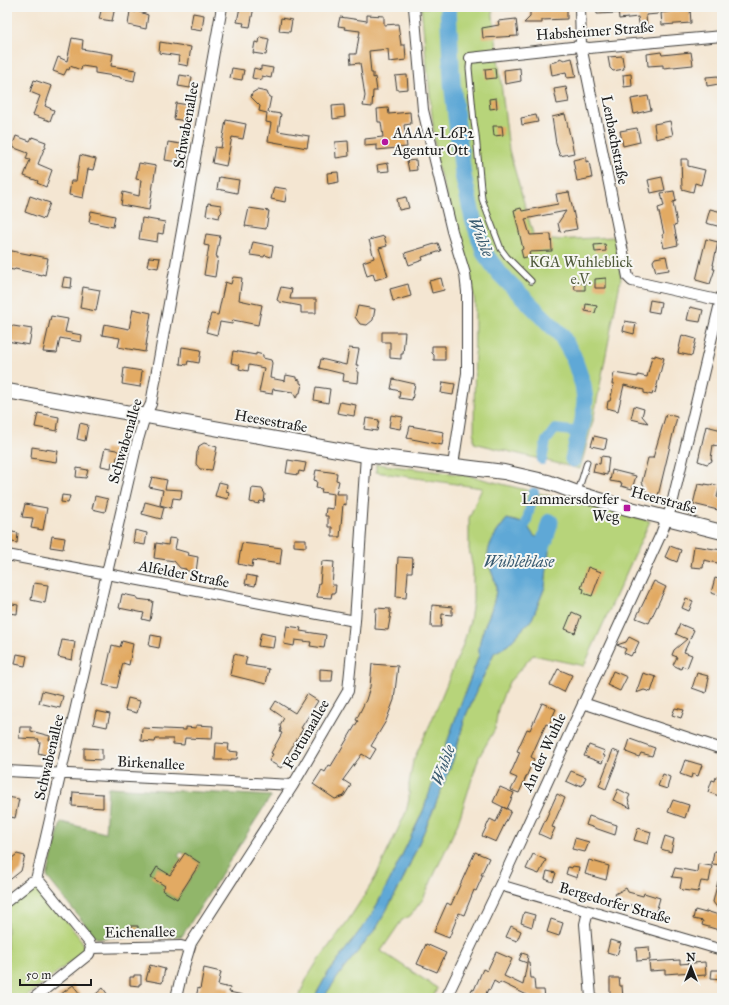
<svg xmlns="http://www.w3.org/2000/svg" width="729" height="1005" font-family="'IM FELL Great Primer',serif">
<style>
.green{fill:#b7d47a;stroke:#6a784b}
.forest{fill:#91b66a;stroke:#566943;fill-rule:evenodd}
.water{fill:#5ea8d6;stroke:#3d6279}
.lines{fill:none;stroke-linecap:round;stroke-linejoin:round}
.canal{stroke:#5ea8d6;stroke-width:10}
.river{stroke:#5ea8d6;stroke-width:17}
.building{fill:#e2aa64}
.lane-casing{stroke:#3c3a37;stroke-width:7}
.street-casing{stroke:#3c3a37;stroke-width:12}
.secondary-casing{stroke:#3c3a37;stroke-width:16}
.lane{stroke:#fff;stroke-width:5}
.street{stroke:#fff;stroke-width:10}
.secondary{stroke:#fff;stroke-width:14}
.poi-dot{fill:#b5179e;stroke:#f6f6f2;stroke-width:1.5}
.labels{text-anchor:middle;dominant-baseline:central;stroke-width:4;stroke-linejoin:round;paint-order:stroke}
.street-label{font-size:15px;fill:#1c1c1c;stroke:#f6f6f2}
.poi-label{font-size:15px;fill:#1c1c1c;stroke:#f6f6f2;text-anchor:start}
.park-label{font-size:15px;fill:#525c3d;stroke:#f6f6f2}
.water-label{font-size:16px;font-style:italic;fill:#3a5b70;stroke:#f6f6f2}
</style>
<rect width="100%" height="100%" fill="#f6f6f2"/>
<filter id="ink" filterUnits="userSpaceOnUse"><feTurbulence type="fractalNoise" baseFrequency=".025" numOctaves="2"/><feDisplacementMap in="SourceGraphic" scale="8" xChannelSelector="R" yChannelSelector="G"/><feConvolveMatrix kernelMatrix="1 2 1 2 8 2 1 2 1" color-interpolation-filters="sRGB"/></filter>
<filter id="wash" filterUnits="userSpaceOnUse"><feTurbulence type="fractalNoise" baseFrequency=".012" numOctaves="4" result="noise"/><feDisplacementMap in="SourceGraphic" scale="16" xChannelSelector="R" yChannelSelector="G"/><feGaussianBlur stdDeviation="0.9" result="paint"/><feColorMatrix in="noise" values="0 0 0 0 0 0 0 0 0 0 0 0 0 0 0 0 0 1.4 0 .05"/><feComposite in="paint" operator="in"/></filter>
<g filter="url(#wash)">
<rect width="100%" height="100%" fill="#f4e6d2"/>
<!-- green -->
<path class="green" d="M421,7H492L509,150L535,241L614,237L621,278L593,421L580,469L474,443L475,304L471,276L437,164Z
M376,464L466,475L650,521L584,666L533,655L509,682L503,696L498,709L495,729L479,757L458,823L423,899L410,916L402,920L381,951L437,988L433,998H323L342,971L376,929L402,882L432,813L453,760L466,715L494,653L508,645L532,619L545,587L549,542L534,536L526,524L507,519C499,529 489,541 488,554C486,565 497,579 496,590C494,613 477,633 479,655L456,717L423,811L394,872L371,916L328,973L314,998H298L307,978L317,962L347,922L364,896L375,878L406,812L409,799V784L413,761L431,722L464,642L470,621L473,601V569L469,549V518L482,488L376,472Z
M40,888L82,941L84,951L25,998H7V909L32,889Z"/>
<!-- forest -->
<path class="forest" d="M108,787L271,796L182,936L96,938L47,877L61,822L105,833ZM181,852L200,863L177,899L163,890L165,886L157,867L162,870L161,872L170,878L182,859L178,856Z"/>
<!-- water -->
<path class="water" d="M507,519L526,524L534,536L550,542L545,587L532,619L508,645L494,653L466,715L453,760L432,813L402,882L376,929L342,971L323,998H314L328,973L371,916L394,872L423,811L456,717L479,655C477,633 494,613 496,590C497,579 486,565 488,554C489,541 499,529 507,519Z"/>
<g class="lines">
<!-- canal -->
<path class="canal" d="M542,460L546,441L555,429L580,432
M526,524L534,492"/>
<!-- river -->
<path class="river" d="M448,7L452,83L463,175L473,219L485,254L499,273L561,335L573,356L583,385L585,400L583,420L573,459
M534,560L545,540L550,522"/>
</g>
<g id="blocks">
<!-- building -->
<path class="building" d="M102,7H115L112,21L99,19Z
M240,7H254L250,27L243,26L244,23L237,22Z
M554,7H567V19L542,20V23H524L530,17V11L554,10Z
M596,7H618V13L597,14Z
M618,7H658V14L646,15L647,28L640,29L638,17L619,19Z
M690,9L691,23L662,25L661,13Z
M130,11L136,12L137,11L148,15L146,29L128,25Z
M193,13L204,15L202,31L190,29Z
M367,15L384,16V25L398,24L401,45H405L406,60L389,62L388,49L369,51L371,73H373V78L375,77L377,91H373L372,107L363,106L365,96L360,63L351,64L350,54H356L360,31L344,29L345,27L338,26L340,17L367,21Z
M281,18L292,20L290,32L279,31Z
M516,19L518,36L483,38L482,28L499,25L498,21Z
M260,37L269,39L266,55L253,53L255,42L259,43Z
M72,38L83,40L82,49L113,54L111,66L136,70L134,81L120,78V77L95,73V68L82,66L81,70L70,66L69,70L67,69L64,75L53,71L58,57L67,61Z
M160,42L191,47L188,66L178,64L179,56L159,53Z
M661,52L662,55L691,52L693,65L663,68V65L648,66L647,54Z
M622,56L624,69L613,71L610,68L608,57Z
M560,58L564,60L572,58L576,77L567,78L566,72L552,75L550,63L558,61Z
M261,66L273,68L271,78L262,76V80L252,78L254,68L261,70Z
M232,68L244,70L242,80L230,78Z
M495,68L496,78L486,79L485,69Z
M520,68L521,81L505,84L504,70Z
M631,74L632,86L624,87L623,75Z
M180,75L192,77L190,88L178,86Z
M407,75L408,89L397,90L395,76Z
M718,76L719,84L707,86L706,77Z
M34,80L52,86L45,106L54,110L50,121L33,115L40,96L30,92Z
M566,87L569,102L557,104L554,89Z
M257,90L267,92L269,97H271L268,112L281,114L278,131L309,136L307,148L268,141L271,123L266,122L267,113L259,111L260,106L251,97L252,93Z
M648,96L651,110L634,114L631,99Z
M496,98L497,108L490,109L489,99Z
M176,103L188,105L185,121L174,119Z
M344,105L345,117L333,119L332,106Z
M388,108L389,114L410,112L411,124L404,125L407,147L377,150V145L365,146V139L383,137L381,122H378L377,109Z
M565,114L574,153L560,156L556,144L552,117Z
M536,115L538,122L522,125L521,118Z
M226,120L246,124L243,139L232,137L226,166L212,163L215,147L221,148Z
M670,121L673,135L656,139L654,124Z
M493,126H502L503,135L494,136Z
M637,128L640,142L623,146L620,131Z
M16,136L30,141L32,137L46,142L45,145L46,148L44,149L38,164L52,170L46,187L37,183L38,181L24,176L30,160L26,159L28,153L12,147Z
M348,141L349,156L336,158L335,142Z
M168,142L181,144L178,162L165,160Z
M80,155L96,159L93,170L88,169L83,198L69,195L71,181H76Z
M586,157V162L589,161L592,178L577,181L573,160Z
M681,159H688V166L705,170L701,185L695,183L693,192L682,189Z
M416,160L417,170L409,171L407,161Z
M139,163L156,166L149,210L121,205L123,192L139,196L141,180L136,179Z
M388,163L389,171L378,172L377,165Z
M338,172L339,182L328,184L327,173Z
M219,177L239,180L237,193L217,189Z
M662,177L665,190L651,193L648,180Z
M274,187L287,189L285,202L271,199Z
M674,191L676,201L673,202V203L677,224L674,225L678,245L664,248L662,239L663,238L662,235L664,234L658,208L664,206L661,193Z
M569,192L577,229L560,232L558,223L566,211L525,219L530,235L551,234L552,251L529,252L530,256L523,258L521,250L523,249L514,210L521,208L522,211L558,204L556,194Z
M30,196L50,203L44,219L25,212Z
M406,197L409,208L399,210L397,199Z
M208,203L221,205V209L222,212L220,214L219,218L206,215Z
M249,208L269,211L266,229L245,226Z
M710,209L722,212L721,227L706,223Z
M91,211L115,216L113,227L89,222Z
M142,218L165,222L163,234L158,233L157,242L139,239Z
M206,234L220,236L216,257H218L215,277L204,275L209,246L204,245Z
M384,236L387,246L379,248L388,276L375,280L373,274L367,276L363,262L374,258L369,240Z
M706,239L718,242L713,265H714L713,269H715L710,284L696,280Z
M253,242L273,246L271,257L265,255L264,257L250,255Z
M438,243L441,251L422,257L423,260L409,265L405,253Z
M605,244L606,251L595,252L594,245Z
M7,250L48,258L45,275L42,274V275L15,269L14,270L7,269Z
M666,256L669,270L656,272L653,261L655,258Z
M149,257L160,258L158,268L147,266Z
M64,277L72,278L71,288L62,287Z
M233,277L242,278L239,300L262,305L258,325L233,320L232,324L220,322L217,335L206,332L211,314L218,315L225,282L231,284Z
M441,278L444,290L432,293L429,281Z
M606,278V288H595V279Z
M574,283H585V290H575Z
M408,284L411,296L393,301L390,289Z
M83,287L100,290L96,311L80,308Z
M281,287L292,289L290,299H316V313H301V306L280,302L277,300Z
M650,300L661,302L659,313L648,311Z
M586,304L597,306L595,313L585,311Z
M358,306L375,309L373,320L367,325L360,324L355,317Z
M690,307L703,310L700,322L687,320Z
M133,309L151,313L145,352L118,347L120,338L102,335L104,324L129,329Z
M51,316L68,319L65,332L82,335L81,342L60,338L57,353L43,352Z
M625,321L636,323L634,334L623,331Z
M7,325L32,329L29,345L7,341Z
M382,332H405L403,354H401V359L390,358V342H382Z
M682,335L696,339L692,356L678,353Z
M432,346H445V360H434V355L432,353Z
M182,347L201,350L199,363L188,361L187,365L180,364Z
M349,348L359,349L356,365H358L357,372H359L358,383L343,381L344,374L319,368L321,359L346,365Z
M233,351L256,355V353L263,355V358L271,360L272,363L270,378L285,381L286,375L296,377V379L300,380V383L302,384L300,393H299L296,398L293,392L273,389L272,394L259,392L264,368L249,365L248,371L239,369L240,365L231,363Z
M655,355L664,358L655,393L653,392L652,395L644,393V390L624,385L618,411L607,408L608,401H610L614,384H612L614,373L638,377V375L647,377L652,356L655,357Z
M124,368L142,371L140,387L122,384Z
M393,379L415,384L412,400L399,398L400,391L391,389Z
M443,382L455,384L453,395L441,393Z
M316,387L330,389L328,403L314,400Z
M340,402L356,405L354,416L337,413Z
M634,406L644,409L642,416L648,423L631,419Z
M38,413L59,417L57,431L35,427Z
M666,414L677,417L658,496L647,493L642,482L648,458H653Z
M391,415L403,417L400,429L389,427Z
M366,418L379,420L377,431L364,429Z
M80,423L88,425L85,441L77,439Z
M410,426L444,432L442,445L407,438Z
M706,426L722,430V447L713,445L711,458L712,461L707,464L698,461Z
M594,436L607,439L605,449L591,446Z
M204,443L217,447L212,470L200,469L196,464L197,452L198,451L199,446Z
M32,447L58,451L56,462L31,458Z
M105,448L116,450L125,456L117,457L116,463L112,462L111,468L101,466Z
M601,456L609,457L607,475L593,472L595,463L600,464Z
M288,460L306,463L304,472L299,471L298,475L286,473Z
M77,468L88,470L86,478L76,477Z
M316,470L337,473L336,480L339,481L336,494H346V505L343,504L340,537H332V527H328V516H325L326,508L333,509L334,494L321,492L322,489L316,488L317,481L314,480Z
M612,470L636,476L632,489L621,486L622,483L610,481Z
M152,477L167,480L165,489L182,490L181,499L173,498L171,508L160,505L163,490L149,487Z
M219,482L227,484L226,491L229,492L228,499L215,496Z
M698,484L705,485V484L711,485L712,484L720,486L717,497L722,499V511L693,504Z
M252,488L262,489L265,494L264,502L260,501L259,504L250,502Z
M62,495L70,496L68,503L61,502Z
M95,496L108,499L105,512L92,509Z
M145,502L164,507L161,519L142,514Z
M25,504L47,508L43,530L31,528L33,518L22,517Z
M135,530L147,533L145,545L133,543Z
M7,531L18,533L17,543L7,541Z
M52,536L65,538L63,549L50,547Z
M169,538L177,539L175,549L189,553L188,555L198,557L196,572L186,571V569L180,568L174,561L154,558L156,543L168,545Z
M294,539H306V547L294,546Z
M242,543L282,548L280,564L253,560L252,567L238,564Z
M670,546L681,550L677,562L665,557Z
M694,546L722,550V564L704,560L703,568L691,567Z
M398,557L413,558L412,572H408L406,598L396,597Z
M322,561L334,562L332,585H336L335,593H332L331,598L317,597L319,583H320Z
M588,567L601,572L592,596L583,593L584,589L581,588Z
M247,575L257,577L255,586L245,584Z
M715,578L722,580V596L711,593Z
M654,581L666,587L649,623L636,618Z
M34,583L48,585L45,603L31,600Z
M122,594L137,597V599L153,601L150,621L142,619L144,613L119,608Z
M686,598L693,601L689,611L682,608Z
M7,603L18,605L17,614L7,613Z
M432,605L452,607V615L442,614L441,627H431Z
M376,608L390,609V613H391L388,630L375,629Z
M572,612L581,616L575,633L565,629Z
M680,624L694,630L684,652L692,655L687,668L682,666L681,669L673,665L677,657L672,655L674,650L687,639L676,634Z
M287,626L301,628L300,631L326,635L324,648L310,646L311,642L295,640L294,646L284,644Z
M261,633L275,636L273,648L258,646Z
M151,635L161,637L159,648L149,646Z
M629,637L639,642L634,653L633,652L631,656L624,653L626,649L617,645L626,642Z
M62,640L75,642L72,660L58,657Z
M122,641L133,644L129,665L123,663L117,688L103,685L112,645L120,647Z
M17,654L27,656L25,666L15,664Z
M234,654L247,657L245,665L269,669L266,684L230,675Z
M372,664L398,666L394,700L386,721L371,746L376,749L370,759L362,754L343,780L351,785L344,796L335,799L313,784L322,770L325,772L329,765L331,766L358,721L356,720L366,700L370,687Z
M320,669L333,670L332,681H320Z
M558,669L572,675L564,692L550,685Z
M613,671L627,677L620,691L607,685Z
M643,673L656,677L651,692L644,690L636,693Z
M697,673L708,676L707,678H709L706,693L692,688Z
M42,691L63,696L60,708L39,703Z
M307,694L318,701L301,728L303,729L287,755L288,758L285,761L286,765L282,766L281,768L269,761L273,754L271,753L282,733L280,732L281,730L280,725L284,718L271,709L276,701L295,713Z
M128,698L140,701L137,713L125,710Z
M542,703L556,709L549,725L546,724L539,739L531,757L534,759L519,793L511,790L517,778L510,775L520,752L517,751L527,729L530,730Z
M675,708L684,710L681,718L672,715Z
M96,711L110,714L107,727L93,724Z
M196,725L213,726L212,739L185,738L184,745L173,744V739H156L155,742L141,741L142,728L186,730V727L196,728Z
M20,727H31V731L50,736L49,740L54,741L50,756L38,753L40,742L38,741L39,739L19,738Z
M630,739L655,748L652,756L641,753L639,757L626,752Z
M216,743L229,744L228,751L238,752L237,759H231V760H215Z
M589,745L605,751L603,755L605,756L602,763L584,756Z
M84,748L102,749V760L84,759Z
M613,750L620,753L606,789L599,786Z
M685,760L702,765L698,776L692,774L691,778L680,774Z
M571,771L586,777L582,786L577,784V786L566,781Z
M663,774L670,777L667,789L658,786Z
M716,777L722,779V788L719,796L708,792L712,780L715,781Z
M500,787L514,793L507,809L503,807L511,811L496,842L482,836L490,819L496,822L503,807L493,802Z
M618,789L630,795L628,799L631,808L613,800Z
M73,792L103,794V808L72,806Z
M557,794L565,798L552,827L555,828L550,839L539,834Z
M7,797L19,799L15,818L7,816Z
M673,800L689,805L685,818L668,812Z
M589,816L617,825L615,835L586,825Z
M638,828L651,832L648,844L634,840Z
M665,836L674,839L671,852L661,849Z
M575,838L589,842L585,852L572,849Z
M714,851L721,852L722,865L712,864Z
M475,852L489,858L481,875H483L476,891L474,890L464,915L459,913L449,938L434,932L447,903L451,905Z
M185,853L200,863L177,899L162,890L165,886L151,877L157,867L170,875Z
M17,854L25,856L21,871L7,882V865L13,860L11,859Z
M533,854L546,860L539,874L526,869Z
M589,860L609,866L606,880L585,874Z
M698,864L712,866L709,882L701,881L698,892L682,890L680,888L682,878L672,877L675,868L697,872Z
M572,866L579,867L577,878L566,874L568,867L572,868Z
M547,871L556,873L553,882L545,879Z
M718,881L722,882V914L713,902Z
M626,888L628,892L643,896L644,893L660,898L656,912L616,901L617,897L615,894Z
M695,910L706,913V911L722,916V931L702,925L703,921L693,919Z
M524,912L535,915L532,927L521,923Z
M551,919L563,923L559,936L547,932Z
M130,926H138V933H131Z
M511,926L521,931L517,941L506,937Z
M610,940L621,943L617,955L607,952Z
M426,944L446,953L437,972L417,964Z
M649,947L650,960L637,961L636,948Z
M496,952L512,959L504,976L523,985L527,963L519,960L522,953L528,955L527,962H529L531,978H534L535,990H544L545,998H531V997L500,982L499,984L494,981L490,990L488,989L485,996L491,998H468L472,989L474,990L483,969L487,971Z
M680,960V964L705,962L706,975L692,976V972L665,974V970L650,971L649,962Z
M150,965L165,969L162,983L146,980Z
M204,968L221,972L218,985L230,988L229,992L243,995V998H196L198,988L200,989Z
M712,970H722V979L711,978Z
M134,975H141V984H139V986L130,985V977H134Z
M610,978H619L620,986H622L623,998H610Z
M73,985L83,998H56Z
M103,988L110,998H91Z"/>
</g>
</g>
<g filter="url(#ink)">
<use href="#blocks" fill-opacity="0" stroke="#3c3a37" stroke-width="1"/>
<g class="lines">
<defs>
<path id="lane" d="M470,58L469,68L474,122L476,135L482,199L501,249L507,257L531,281
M578,492L587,462"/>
<path id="street" d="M414,7L423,110L452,231L465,274L467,292V373L453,465
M580,7L581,46L628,277L632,281L722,301
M470,58L581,46L589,48L722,36
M7,555L355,621
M583,703L722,749
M7,771L293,785
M36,880L137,443L145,416L151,404L222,7
M500,885L722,950
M7,901L31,882L36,880
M588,911L585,924L591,998
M91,948L181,946L189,948
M34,998L89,954L91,948L89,942L40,882L36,880
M176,998L181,976L191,943L293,785L348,691L355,621L366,455
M446,998L500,885L661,534L671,508L722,295"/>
<path id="secondary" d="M7,391L366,455L504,472L548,482L583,495L627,508L722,532"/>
</defs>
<!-- lane casing -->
<use href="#lane" class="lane-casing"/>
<!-- street casing -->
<use href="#street" class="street-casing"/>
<!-- secondary casing -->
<use href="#secondary" class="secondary-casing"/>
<!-- lane -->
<use href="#lane" class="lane"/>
<!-- street -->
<use href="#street" class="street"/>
<!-- secondary -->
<use href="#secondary" class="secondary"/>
</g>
</g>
<!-- markers -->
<g class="poi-dot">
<circle cx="385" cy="142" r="4"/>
<rect x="623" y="504" width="8" height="8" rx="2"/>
</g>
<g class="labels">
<!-- street labels -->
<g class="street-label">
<text transform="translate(595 31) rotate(-4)">Habsheimer Straße</text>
<text transform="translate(186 125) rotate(-80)">Schwabenallee</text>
<text transform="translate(615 140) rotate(79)">Lenbachstraße</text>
<text transform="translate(271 421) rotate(10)">Heesestraße</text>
<text transform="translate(125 441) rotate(-74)">Schwabenallee</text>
<text transform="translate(664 500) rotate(15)">Heerstraße</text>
<text transform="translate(184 574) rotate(11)">Alfelder Straße</text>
<text transform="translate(306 734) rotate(-60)">Fortunaallee</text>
<text transform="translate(544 752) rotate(-65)">An der Wuhle</text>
<text transform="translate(49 757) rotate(-77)">Schwabenallee</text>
<text transform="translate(151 763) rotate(3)">Birkenallee</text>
<text transform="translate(615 903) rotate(16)">Bergedorfer Straße</text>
<text transform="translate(140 932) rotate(-1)">Eichenallee</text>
</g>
<!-- poi labels -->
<g class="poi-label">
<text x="393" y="133">AAAA-L6P2<tspan x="393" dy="17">Agentur Ott</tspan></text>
<text x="619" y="499" text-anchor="end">Lammersdorfer<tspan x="619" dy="17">Weg</tspan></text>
</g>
<!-- park labels -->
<g class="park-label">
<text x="581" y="262">KGA Wuhleblick<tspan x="581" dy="17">e.V.</tspan></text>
</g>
<!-- water labels -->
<g class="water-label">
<text transform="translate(481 237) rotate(68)">Wuhle</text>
<text x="519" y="561">Wuhleblase</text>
<text transform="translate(443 765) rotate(-70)">Wuhle</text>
</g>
</g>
<!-- margin -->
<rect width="729" height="1005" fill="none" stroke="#f6f6f2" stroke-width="24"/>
<!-- north arrow -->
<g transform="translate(691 967)" stroke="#f6f6f2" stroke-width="3" paint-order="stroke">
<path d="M0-3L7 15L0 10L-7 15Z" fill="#1c1c1c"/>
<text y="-6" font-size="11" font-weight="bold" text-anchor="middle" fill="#1c1c1c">N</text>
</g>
<!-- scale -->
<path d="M20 979v6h71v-6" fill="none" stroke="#1c1c1c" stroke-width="2"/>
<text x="26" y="979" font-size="12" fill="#1c1c1c" stroke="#f6f6f2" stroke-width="3" paint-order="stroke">50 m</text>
</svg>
